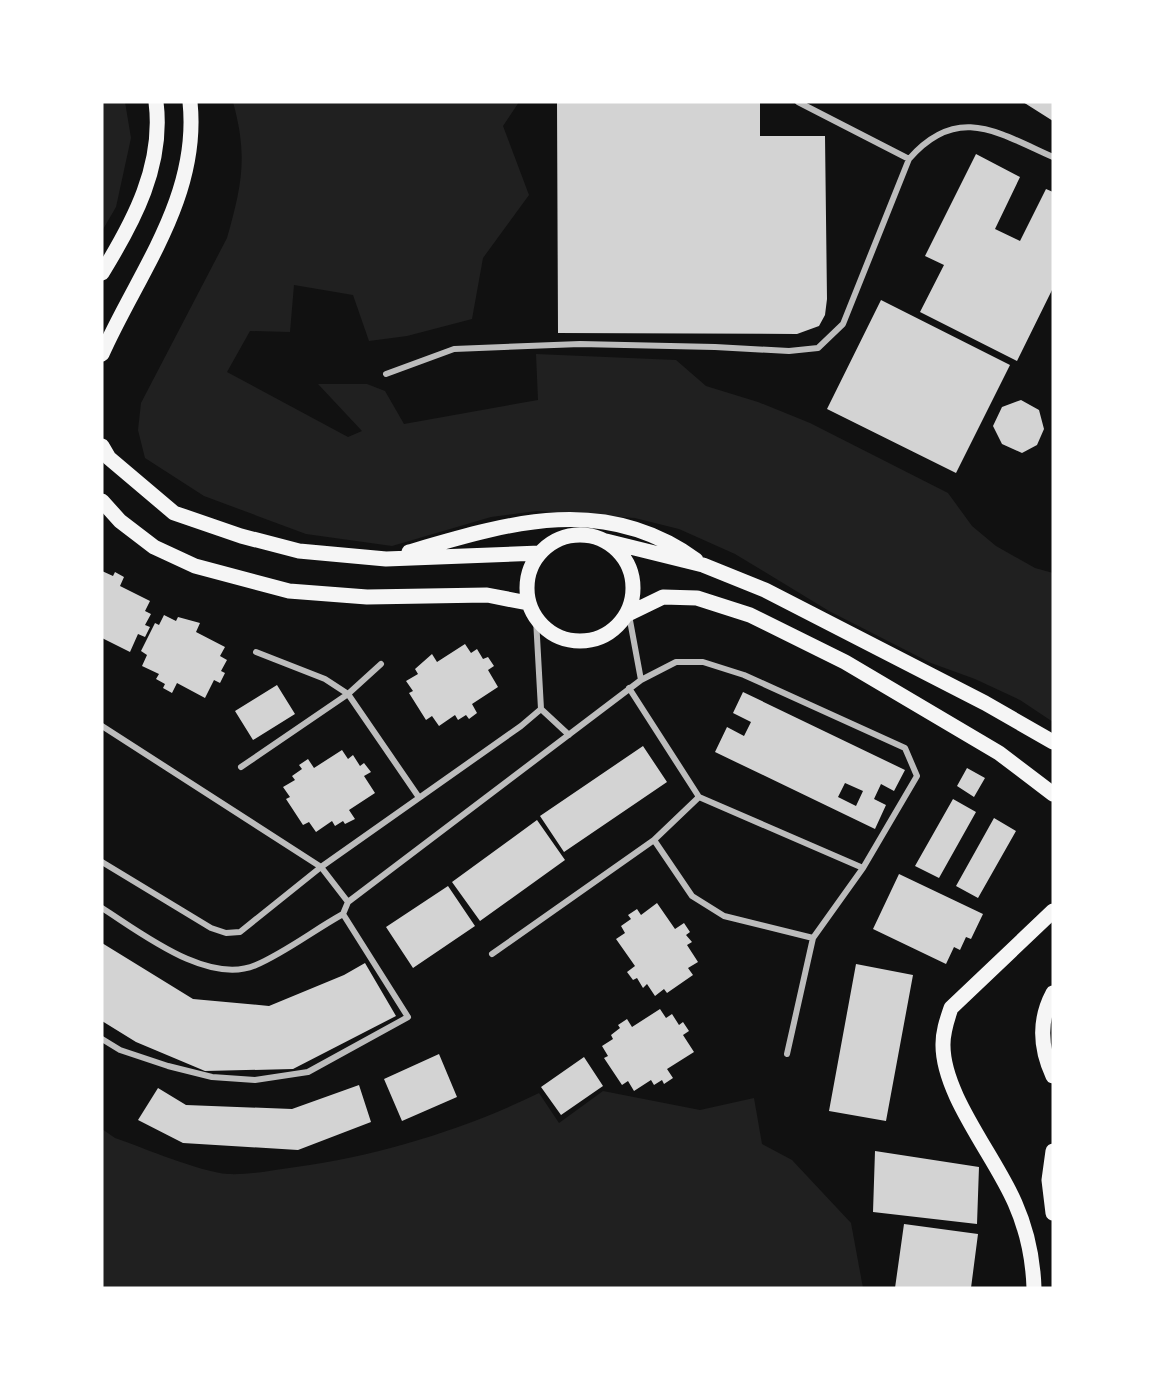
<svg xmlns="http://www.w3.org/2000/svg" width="1155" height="1390" font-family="'Sofia Sans Condensed',sans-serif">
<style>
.green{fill:#202020}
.building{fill:#d3d3d3;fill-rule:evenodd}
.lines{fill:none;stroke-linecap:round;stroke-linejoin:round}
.minor{stroke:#bcbcbc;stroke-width:6}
.primary{stroke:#f5f5f5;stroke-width:15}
</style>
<rect width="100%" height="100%" fill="#111"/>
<!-- green -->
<path class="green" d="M102,102H125L131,138L116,207L102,231Z
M233,102H519L503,126L529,195L483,258L472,319L407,336L369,341L353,295L294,285L290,332L250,331L227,372L348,437L362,431L318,384H367L385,391L404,424L538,400L536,354L676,360L706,386L758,402L810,423L948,493L972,526L996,546L1035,568L1053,573V722L1020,700L975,679L931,663L829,611L735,554L679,529L635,518L537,511L491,517L392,546L306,534L204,496L145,458L138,430L141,403L227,238C242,185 248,156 233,102Z
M603,1091L700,1110L754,1098L762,1144L792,1160L851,1223L863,1288H102V1129L115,1138C144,1148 200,1172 228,1174C250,1175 274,1170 296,1167C380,1155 463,1130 539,1093L559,1123Z"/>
<!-- building -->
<path class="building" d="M557,102H760V136H825L827,299L825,315L819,326L797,334L558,333Z
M1023,102H1053V121Z
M976,154L1020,177L995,229L1020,241L1046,189L1053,192V288L1017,361L920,312L944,265L925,256Z
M881,300L1010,365L956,473L827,409Z
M1021,400L1039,410L1044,429L1037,445L1022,453L1002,444L993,426L1002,407Z
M102,571L113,576L115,572L124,577L120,586L150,601L145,611L151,614L145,625L150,627L145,637L138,634L130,652L102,638Z
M164,615L176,621L178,617L200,623L196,632L225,647L220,656L227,660L221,671L225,673L220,683L214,680L205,698L177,683L172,693L163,688L165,684L156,679L159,674L142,666L147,655L141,651L155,623L159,625Z
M465,644L471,653L477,649L483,659L488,657L494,666L488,670L498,687L472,704L477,713L469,719L466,715L458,720L455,715L439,726L432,716L426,720L409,693L413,691L406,681L418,674L415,669L432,654L437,662Z
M277,685L295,714L253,740L235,711Z
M743,692L905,770L894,791L881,784L874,799L886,805L875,829L715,752L727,727L744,736L751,722L733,713ZM845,783L863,791L856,806L838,797Z
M643,746L667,782L564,852L540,816Z
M342,750L348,759L353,755L360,766L364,763L371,772L364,776L375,793L349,810L355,819L345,824L343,821L335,826L332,821L316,832L309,822L303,825L286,799L290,797L283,787L295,780L292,776L302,769L299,765L308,759L314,768Z
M967,768L985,778L974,797L957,786Z
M953,799L976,812L939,878L915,866Z
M994,818L1016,831L978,898L956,886Z
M537,820L565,860L480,921L452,882Z
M899,874L983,914L971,939L966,937L960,950L954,947L946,964L873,929Z
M448,886L475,926L413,968L386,927Z
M657,903L675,929L684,923L690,932L686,935L692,942L687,945L698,962L688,968L693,975L667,993L664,989L655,996L647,984L643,988L637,978L633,980L627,972L635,966L616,939L625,933L621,926L631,919L628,915L637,909L641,915Z
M102,943L193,999L269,1006L344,975L365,963L396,1016L293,1069L205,1071L136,1042L102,1021Z
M856,964L913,975L886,1121L829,1111Z
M660,1009L666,1018L672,1014L679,1025L683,1022L689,1031L683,1035L694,1052L667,1069L673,1078L664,1084L662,1080L654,1085L651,1080L634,1091L628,1081L622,1085L604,1058L608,1056L602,1046L613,1039L611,1035L620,1028L618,1025L627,1019L632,1027Z
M439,1054L457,1097L402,1121L384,1079Z
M584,1057L603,1086L561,1115L541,1087Z
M359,1085L371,1122L298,1150L183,1143L138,1120L158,1088L186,1105L292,1109Z
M875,1151L979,1167L977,1224L873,1212Z
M904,1224L978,1234L971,1288H895Z"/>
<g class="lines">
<!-- minor -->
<path class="minor" d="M798,102L909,159
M386,374L454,349L580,344L715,347L789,351L818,348L843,324L909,159C957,104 997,132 1053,157
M629,615L641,680
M536,619L541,709
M256,652L325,679L348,694L418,796
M629,688L699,797L863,868
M541,709L569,735
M102,726L321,867L348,902
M241,767L348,694L381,664
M654,840L692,896L724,916L813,938
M102,862L211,928L226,933L240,932L321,867L521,726L541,709
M102,908C140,932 208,986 256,965C286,952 314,930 343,914L348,902L641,680L676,662H703L744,675L905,748L917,776L863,868L813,938L787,1054
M492,954L654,840L699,797
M102,1039L120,1050L168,1066L212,1077L255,1080L308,1072L408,1017L343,914"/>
<!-- primary -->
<path class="primary" d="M102,273C134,221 164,165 156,102
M102,354C138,273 200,197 190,102
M102,446L109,458L174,513L241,536L299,551L386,559L540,553
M102,501L120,521L154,547L195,566L289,591L367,597L487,595L528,603
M527 588a53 53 0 1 1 106 0a53 53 0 1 1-106 0Z
M606,541L703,565L765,590L985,703L1053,742
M409,552C508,523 604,493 696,560
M628,614L663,597L697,598L750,615L845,662L999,753L1053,794
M1053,993C1038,1021 1040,1048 1053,1076
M1053,1151L1049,1180L1053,1213
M1034,1288C1033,1258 1027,1230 1015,1203C995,1156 942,1094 943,1044C943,1031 947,1020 951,1008L1053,911"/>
</g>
<!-- border -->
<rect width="1155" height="1390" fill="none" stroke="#ffffff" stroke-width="207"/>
</svg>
